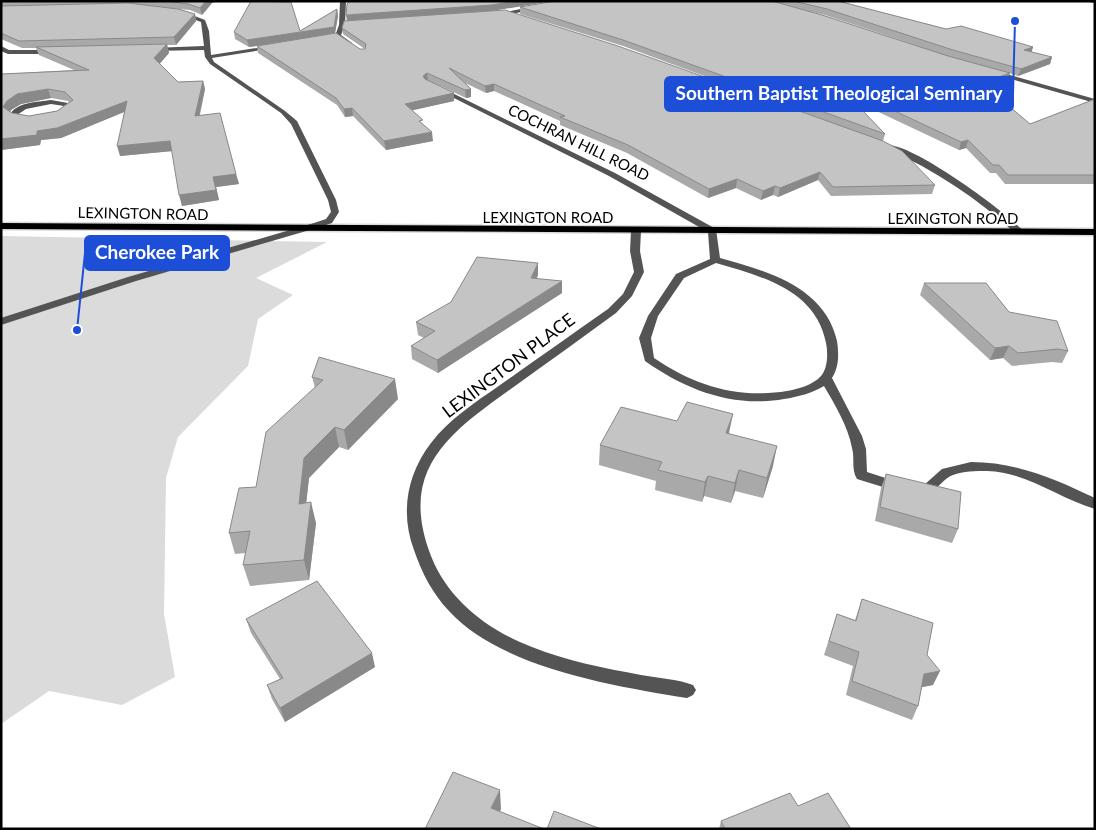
<svg xmlns="http://www.w3.org/2000/svg" width="1096" height="830" font-family="Lato,sans-serif">
<style>
.green{fill:#dbdbdb}
.lines{fill:none;stroke-linecap:round;stroke-linejoin:round}
.major-casing{stroke:#dbdbdb;stroke-width:3}
.minor{fill:#545454;fill-rule:evenodd}
.major{fill:#000;fill-rule:evenodd}
.wall{fill:#a9a9a9;fill-rule:evenodd}
.shaded-wall{fill:#898989}
.building{fill:#c4c4c4;stroke:#898989;fill-rule:evenodd}
.labels{text-anchor:middle;dominant-baseline:central;stroke-width:4;stroke-linejoin:round;paint-order:stroke}
.far-street-label{font-size:15px;fill:#000;stroke:#fff}
.street-label{font-size:18px;fill:#000;stroke:#fff}
.leader{fill:none;stroke:#1d4ed8;stroke-width:2}
.callout-dot{fill:#1d4ed8;stroke:#fff;stroke-width:2}
.callout{fill:#1d4ed8;stroke:#1d4ed8;stroke-width:2}
.callout-label{font-size:19px;text-anchor:middle;font-weight:bold;fill:#fff}
</style>
<rect width="100%" height="100%" fill="#fff"/>
<!-- green -->
<path class="green" d="M1,236L327,242L256,278L293,295L258,319L248,366L178,437L166,478L164,614L175,677L122,705L49,691L1,724Z"/>
<g class="lines">
<defs>
<path id="major" d="M1,223L1095,229V235L1,229Z"/>
</defs>
<!-- major casing -->
<use href="#major" class="major-casing"/>
<!-- minor -->
<path class="minor" d="M340,1H346L345,25L341,35L352,43L350,46L335,36L339,25Z
M1089,1H1095V3L1089,2Z
M536,6L538,9L494,17L491,15Z
M179,10L205,20L209,31L211,55L276,45L274,48L212,58L214,62L285,111L297,121L336,200L339,212L332,223L320,227L136,281L1,325V318L128,277L314,223L326,219L331,212L328,200L291,124L281,113L210,64L205,57L204,50L150,51L152,48L204,46L201,22L177,13Z
M1,46L9,50H55L58,52L55,54H8L1,51Z
M992,70L1095,99V103L990,73Z
M438,86L615,173L716,229L720,258C767,271 825,287 837,341C839,354 839,367 832,378L862,436L866,449L867,472L904,484L906,487L904,490L899,492L857,479C851,469 855,459 852,448C848,426 835,405 824,386C812,393 798,397 784,399C733,408 686,390 645,361L639,338L648,316L676,274L710,259L708,232L609,176L436,89L435,88ZM716,263C761,276 816,290 826,343C828,353 828,368 821,376C813,385 798,389 787,391C738,399 695,386 654,358L651,338L658,316L684,278Z
M51,100L68,103L74,109C59,124 26,130 9,116C15,102 38,102 51,100ZM51,104L64,106L66,109C53,119 32,123 17,115L26,109Z
M887,145C912,143 1007,212 1024,232L1022,234H1016C977,198 935,170 887,149Z
M636,228L641,231L640,251L644,272L632,296L616,313C582,338 548,362 515,386C451,432 397,468 431,556C448,600 489,631 532,647C567,661 604,668 641,675C658,678 677,679 693,685L696,690L693,695L687,698C614,686 501,668 449,611C432,593 422,573 414,550C400,513 407,474 431,443C449,419 476,402 500,385C536,360 572,334 608,309L623,294L634,272L630,251L631,231Z
M971,462C1016,462 1055,479 1095,498V509C1058,498 1027,472 987,471C976,471 963,471 953,475C938,481 934,500 914,494L912,491L914,488L924,485L942,469Z"/>
<!-- major -->
<use href="#major" class="major"/>
</g>
<!-- wall -->
<path class="wall" d="M1,1H218L212,3L202,15L190,10L179,9L195,14L196,21L176,45H167L169,53L159,64L178,82L203,81L205,89L200,115L236,174L239,184L216,187L219,200L182,206L172,151L120,156L124,112L61,138L41,140L40,145L1,150V74L74,70L39,55L36,48H22L1,39V6L28,5L1,6ZM51,98L68,101L69,102L57,111L29,116L12,113L10,111L11,110L21,104Z
M555,1H838L946,29L1033,47L1031,52L1052,57L1050,64L1018,76L1009,73L1007,80L987,88L1030,124L1095,99V184H1005L996,173H990L966,148L959,150L851,99L885,134L883,141L935,185L932,194L831,196L818,180L778,197L773,195L761,200L736,188L708,198L627,153L560,125V121L494,91L486,93L465,83L471,89V97L466,98L434,83L454,101L412,110L423,125L433,141L386,150L353,116L345,117L337,105L258,53L257,46L249,47L235,39L234,32L300,31L337,9L338,16L335,33L360,49H365L343,34L342,28L826,121L623,46L520,14V7ZM808,11L825,15L925,48Z
M538,275L537,278L562,293L438,373L412,359L411,346L424,338L418,335L416,322Z
M924,283L1009,312L1068,351L1062,363L1052,362L1012,366L1003,358L990,360L920,295Z
M312,377L398,399L348,450L339,447L309,478L306,503L316,523L309,580L250,586L243,565L246,553L235,554L229,533L315,388Z
M729,433L773,466L763,498L735,491L731,503L704,496L702,502L655,490L656,481L599,465L600,445Z
M886,474L958,529L952,543L875,521L881,488Z
M862,599L927,655L933,685L922,687L918,706L912,720L846,695L853,666L824,655L837,614L855,620Z
M246,619L375,667L285,722L272,699L267,685L280,679L251,633Z
M798,806L851,829H719L721,821Z"/>
<!-- shaded-wall -->
<path class="shaded-wall" d="M206,1H218L212,3L202,15L200,8Z
M516,1H553L492,11L347,21L346,15Z
M337,9L338,16L335,33L249,47L247,40L334,27Z
M195,14L196,21L176,45L174,37Z
M167,44L169,53L157,67L154,58Z
M1033,47L1031,54L1024,50Z
M1052,57L1050,64L1018,76L1021,69Z
M427,73L428,80L424,84L423,76Z
M1010,73L1007,80L980,90L982,83Z
M203,81L205,89L197,125L195,116Z
M494,84V91L486,93L485,86Z
M48,89L51,98L21,104L11,110L7,116L3,107L7,101L17,94Z
M471,89V97L466,98L465,90Z
M454,93V101L405,112V104Z
M127,101L129,110L61,138L41,140L40,145L1,150V139L37,131Z
M352,108L353,116L345,117L344,109Z
M432,132L433,141L386,150L384,141Z
M968,140L966,148L959,150L961,142Z
M170,141L173,151L120,156L117,146Z
M820,172L818,180L778,197L780,188Z
M236,174L239,184L216,187L219,200L182,206L179,195L213,177Z
M737,179L736,188L708,198L709,189Z
M775,186L773,195L761,200L763,191Z
M538,263V275L531,290V278Z
M562,281V293L438,373L437,360Z
M1009,346L1003,358L990,360L995,348Z
M395,379L398,399L348,450L344,430Z
M733,414L729,433H726Z
M335,427L339,447L309,478L304,524L299,504L304,458Z
M777,446L773,466L763,498L767,478Z
M739,470L735,491L731,503L735,483Z
M708,476L704,496L702,502L705,482Z
M311,502L316,523L309,580L304,560Z
M372,653L375,667L285,722L280,708Z
M940,671L933,685L918,688L924,674Z
M500,790L501,809L493,828L491,808Z"/>
<!-- building -->
<path class="building" d="M166,1H206L200,8L188,4Z
M251,1L291,2L300,31L337,9L334,27L247,40L234,32Z
M350,1H516L492,5L346,15L347,4Z
M555,1H772L822,15L948,56L1010,73L982,83L1030,124L1095,99V175H1008L999,165H993L968,140L961,142L837,84L885,134L623,40L520,7Z
M793,1H838L946,29L961,26L1033,47L1024,50L1052,57L1021,69L953,50L827,9Z
M128,3L178,9L195,14L174,37L19,41L1,33V6Z
M505,10L618,46L883,141L902,151L935,185L833,187L820,172L780,188L775,186L763,191L737,179L709,189L628,145L560,117L565,116L494,84L485,86L449,68L471,89L465,90L427,73L423,76L425,79L454,93L405,104L423,120L419,121L432,132L384,141L352,108L344,109L336,98L257,46L336,33L360,49H365L366,44L342,28L344,21Z
M167,44L154,58L178,82L203,81L195,116L220,113L236,174L213,177L216,190L179,195L170,141L117,146L127,101L57,128L37,131V135L1,139V74L89,70L36,47ZM48,89L65,92L73,100L57,111L29,116L12,113L3,107L7,101L17,94Z
M477,257L538,263L531,278L562,281L437,360L411,346L435,331L416,322L451,302Z
M924,283H986L1009,312L1057,321L1068,351L1058,349L1018,353L1009,346L995,348Z
M319,357L395,379L344,430L335,427L304,458L299,504L311,502L304,560L243,565L250,531L229,533L239,488L256,487L266,432L323,380L312,377Z
M687,402L733,414L726,433L777,446L767,478L739,470L735,483L708,476L705,482L658,470L662,462L600,445L621,407L677,421Z
M886,474L961,492L958,529L880,507Z
M317,581L372,653L280,708L267,685L283,678L246,619Z
M862,599L933,623L927,655L940,671L924,674L918,706L852,681L859,652L829,641L837,614L856,621Z
M453,772L500,790L491,808L544,829H425Z
M790,793L798,806L828,793L851,829H725L721,821Z
M554,811L601,829H547Z"/>
<g class="labels">
<!-- far-street labels -->
<g class="far-street-label">
<text transform="translate(579 142) rotate(26)">COCHRAN HILL ROAD</text>
<text transform="translate(143 213) rotate(1)">LEXINGTON ROAD</text>
<text x="548" y="217">LEXINGTON ROAD</text>
<text x="953" y="218">LEXINGTON ROAD</text>
</g>
<!-- street labels -->
<g class="street-label">
<text transform="translate(508 365) rotate(-37)">LEXINGTON PLACE</text>
</g>
</g>
<!-- callouts -->
<path class="leader" d="M1015 21L1013 94M77 330L85 253"/>
<g class="callout-dot">
<circle cx="1015" cy="21" r="5"/>
<circle cx="77" cy="330" r="5"/>
</g>
<g class="callout">
<rect x="665" y="77" width="348" height="34" rx="5"/>
<rect x="85" y="236" width="144" height="34" rx="5"/>
</g>
<g class="callout-label">
<text x="839" y="100">Southern Baptist Theological Seminary</text>
<text x="157" y="259">Cherokee Park</text>
</g>
<!-- border -->
<rect width="1096" height="830" fill="none" stroke="#000000" stroke-width="5"/>
</svg>
